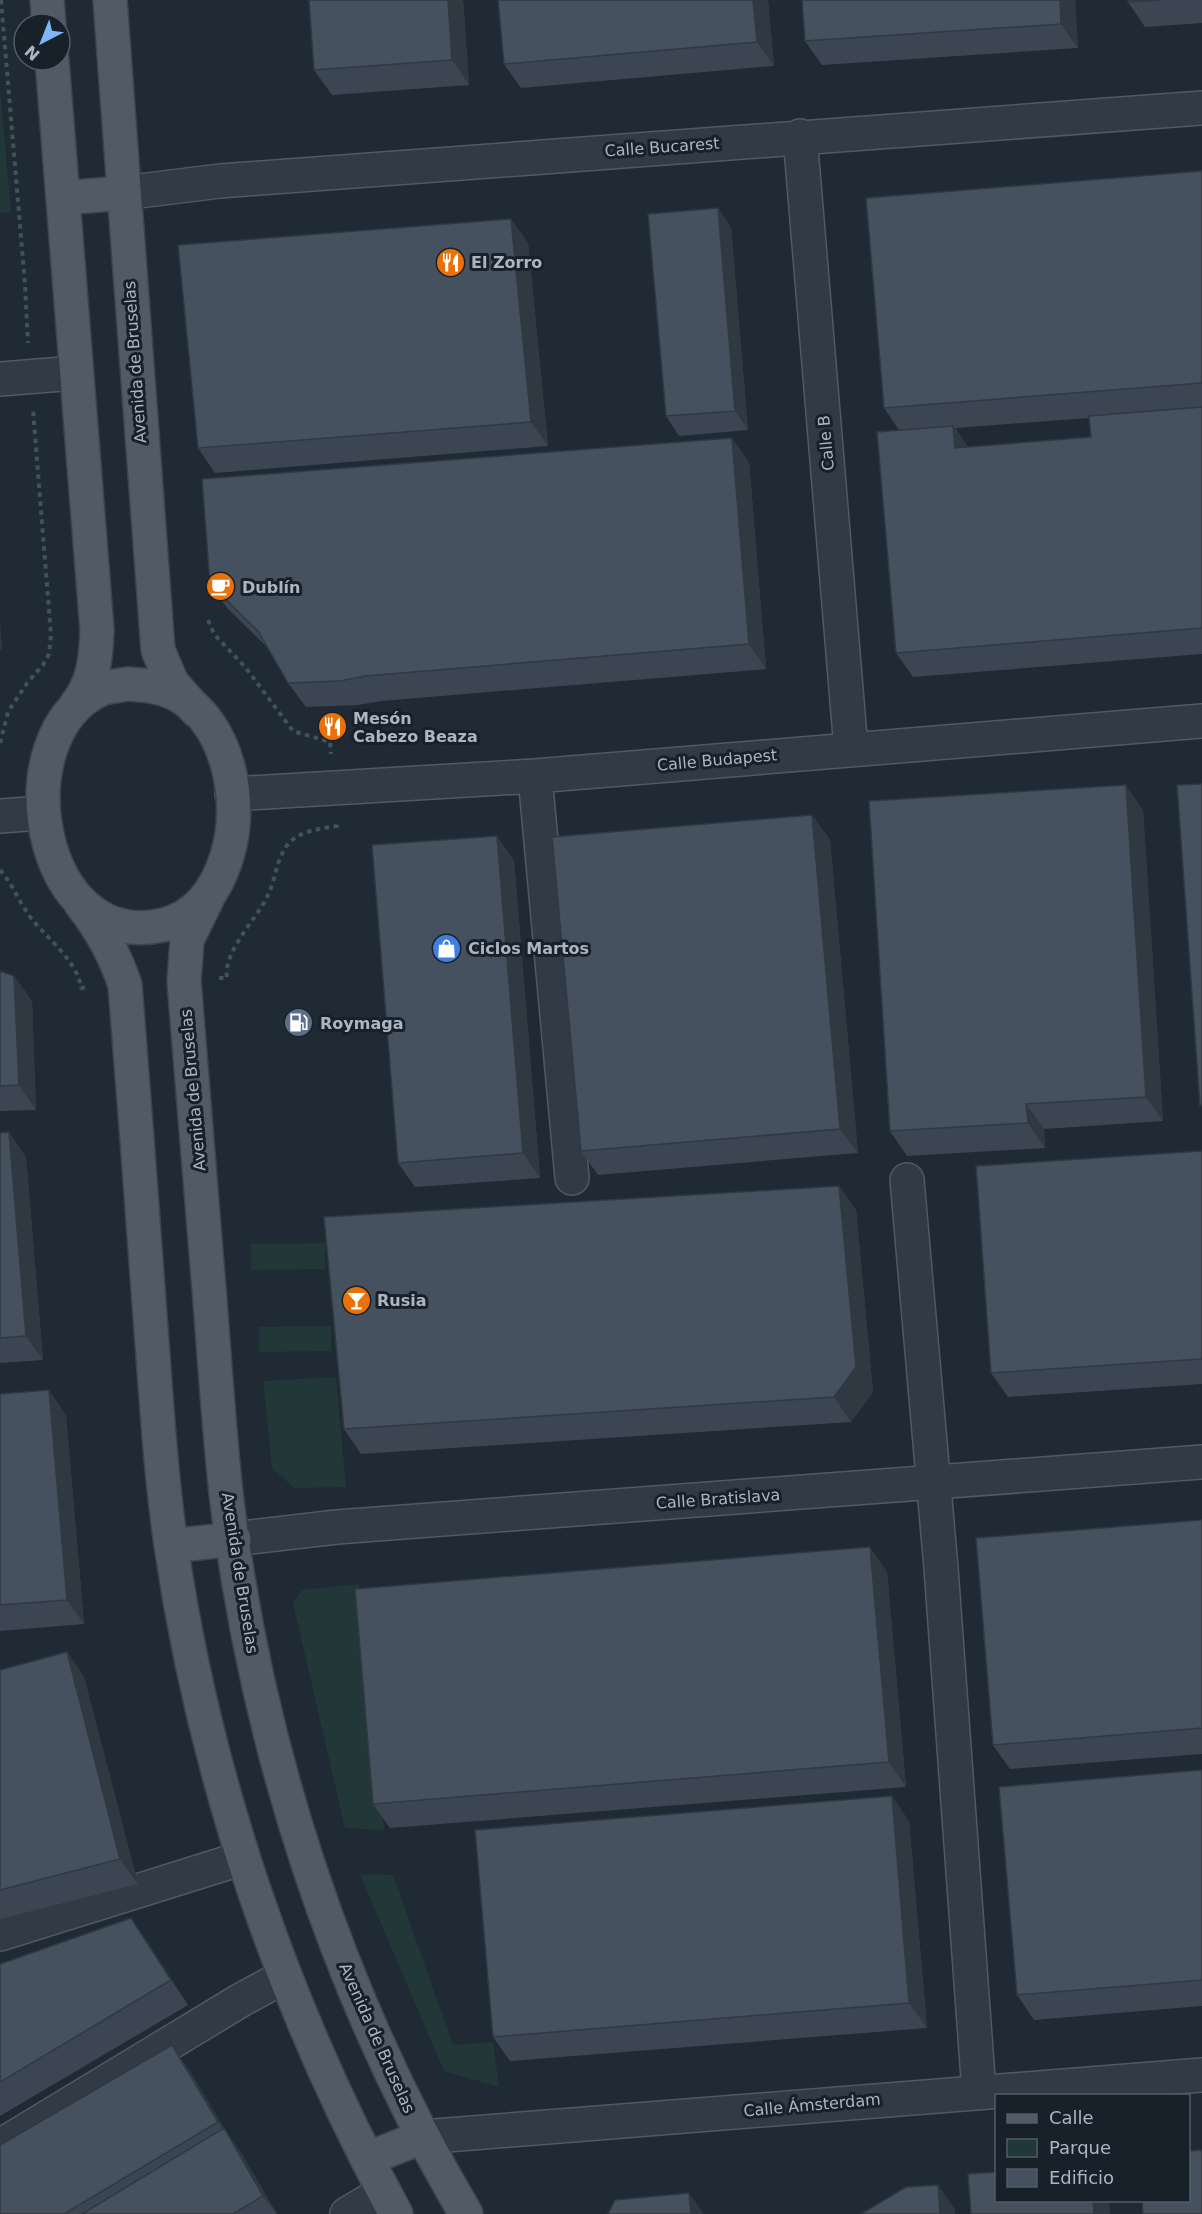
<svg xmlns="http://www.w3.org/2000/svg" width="1202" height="2214" font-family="'DejaVu Sans',sans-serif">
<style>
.green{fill:#223737}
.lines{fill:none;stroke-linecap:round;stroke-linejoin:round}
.minor-casing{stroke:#505964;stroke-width:36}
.major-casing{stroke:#3c444f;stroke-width:36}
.path{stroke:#405455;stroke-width:4;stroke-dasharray:4.5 4.5;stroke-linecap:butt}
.minor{stroke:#323b45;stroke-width:33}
.major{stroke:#505b66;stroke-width:33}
.wall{fill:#3b4652;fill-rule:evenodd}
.shaded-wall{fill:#303942}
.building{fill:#45515f;stroke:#303942;stroke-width:1.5}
.labels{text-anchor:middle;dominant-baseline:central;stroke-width:6;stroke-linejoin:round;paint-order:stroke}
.street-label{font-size:16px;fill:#acb6c3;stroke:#18202a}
.poi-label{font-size:16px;font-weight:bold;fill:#acb6c3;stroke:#18202a;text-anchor:start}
</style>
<rect width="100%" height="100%" fill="#1f2a35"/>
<!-- green -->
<path class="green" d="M0,88L11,212L0,213Z
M325,1243V1269L251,1270V1244Z
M331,1326V1351L259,1352V1327Z
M336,1377L346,1487L294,1488L272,1468L263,1381Z
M359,1584L384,1830L345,1828L293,1603L302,1590Z
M360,1874L393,1875L453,2045L493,2042L499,2087L444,2071Z"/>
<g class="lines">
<defs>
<path id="minor" d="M800,136L851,749
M123,193L220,181L1202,108
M0,379L75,373
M535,776L572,1178
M232,794L535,776L1202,721
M0,816L41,813
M907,1180L941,1568L979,2092
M234,1539L337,1527L1202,1462
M0,1934L243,1858
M422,2137L1202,2075
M0,2146L241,2000L285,1976
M347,2214L384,2192"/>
<path id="major" d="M47,0L49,24
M110,0L158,650L172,683L197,711
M52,60L97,630C96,659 94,682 76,705
M63,198L123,193
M127,684C144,685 160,686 176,694C229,723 244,802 227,856C217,889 198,917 163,925C38,955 0,735 101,689C108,686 119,686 127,684Z
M208,897L187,940L184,981C193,1088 201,1194 210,1301C215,1365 219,1430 226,1493C256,1746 337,1995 466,2214
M81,904C101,929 115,955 125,985C134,1095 142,1206 150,1316C156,1393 160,1469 171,1545C205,1779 283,2007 396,2214
M171,1546L234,1539
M367,2159L422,2137"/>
</defs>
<!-- minor casing -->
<use href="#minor" class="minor-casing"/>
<!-- major casing -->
<use href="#major" class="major-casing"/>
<!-- path -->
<path class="path" d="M1,0L25,284L28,343
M208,620L214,634L246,668L293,731L330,742L331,754
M0,743L8,712L27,683L43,665L49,654L51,635L33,410
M0,870C11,882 16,896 25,909C40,935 77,957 81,988L89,987
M219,978H227C223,951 257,919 268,895C276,879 276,858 289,843C301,830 321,829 337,826L336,821"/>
<!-- minor -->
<use href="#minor" class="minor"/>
<!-- major -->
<use href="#major" class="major"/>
</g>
<!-- wall -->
<path class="wall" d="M463,0L469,85L332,95L314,70Z
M768,0L774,66L521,88L504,64Z
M1075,0L1078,48L822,65L805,41Z
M1128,0H1202V23L1145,27L1128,2Z
M1202,171V654L913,677L896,653L899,430L884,408ZM1089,418L1091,437L968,447L955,428Z
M718,208L731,227L748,430L679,436L666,416Z
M511,219L528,243L548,446L215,473L198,448Z
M749,462L766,669L382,701L357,705L306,707L288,683L269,649L227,608L210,584Z
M1143,810L1163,1121L1044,1129L1045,1148L907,1156L890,1131Z
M812,815L830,840L858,1153L598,1175L581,1151Z
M514,860L540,1178L415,1187L398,1163Z
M0,971L14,976L32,1001L36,1110L0,1111Z
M0,1133L26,1157L43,1360L0,1363Z
M1202,1151V1384L1008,1397L991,1373Z
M839,1186L856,1210L873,1392L851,1422L361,1454L344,1429Z
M0,1394L66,1415L84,1624L0,1631Z
M1202,1520V1754L1010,1769L993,1745Z
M887,1572L906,1787L390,1828L373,1804Z
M67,1652L84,1677L138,1884L0,1919V1670Z
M1202,1770V2006L1034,2020L1017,1995Z
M909,1821L927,2028L510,2061L493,2037Z
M148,1943L188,2005L0,2116V1964Z
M189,2070L224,2128L241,2153L277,2214H0Z"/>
<!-- shaded-wall -->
<path class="shaded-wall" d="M448,0H463L469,85L452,60Z
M753,0H768L774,66L757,42Z
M1060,0H1075L1078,48L1061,24Z
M718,208L731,227L748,430L735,411Z
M511,219L528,243L548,446L531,422Z
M953,426L970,450L955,448Z
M732,438L749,462L766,669L749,644Z
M0,622L2,648L0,651Z
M1126,785L1143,810L1163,1121L1146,1097Z
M812,815L830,840L858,1153L840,1129Z
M497,836L514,860L540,1178L523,1153Z
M14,976L32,1001L36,1110L19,1085Z
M1026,1104L1044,1129L1045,1148L1028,1123Z
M9,1132L26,1157L43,1360L26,1336Z
M839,1186L856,1210L873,1392L851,1422L834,1397Z
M49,1390L66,1415L84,1624L67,1600Z
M870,1547L887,1572L906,1787L889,1762Z
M67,1652L84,1677L138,1884L120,1859Z
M892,1796L909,1821L927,2028L909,2003Z
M131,1918L148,1943L188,2005L171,1980Z
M172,2045L189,2070L235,2147L218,2122Z
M224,2128L241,2153L277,2214L263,2196Z
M938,2185L955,2209V2214H940Z
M689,2193L704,2214H691Z
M1093,2200H1109L1110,2214H1094Z"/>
<!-- building -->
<path class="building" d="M309,0H448L452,60L314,70Z
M498,0H753L757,42L504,64Z
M802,0H1060L1061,24L805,41Z
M1128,0H1160L1128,2Z
M1202,171V383L884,408L866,198Z
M718,208L735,411L666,416L648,214Z
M511,219L531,422L198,448L178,245Z
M1202,407V628L896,653L877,432L953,426L955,448L1091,437L1089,416Z
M732,438L749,644L365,676L340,681L288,683L258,631L210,584L202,479Z
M1202,784V1105L1200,1106L1177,785Z
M1126,785L1146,1097L1026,1104L1028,1123L890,1131L869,801Z
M812,815L840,1129L581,1151L552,837Z
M497,836L523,1153L398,1163L372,845Z
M0,971L14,976L19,1085L0,1086Z
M9,1132L26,1336L0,1338V1133Z
M1202,1151V1359L991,1373L976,1166Z
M839,1186L856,1367L834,1397L344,1429L324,1217Z
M49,1390L67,1600L0,1605V1394Z
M1202,1520V1728L993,1745L976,1538Z
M870,1547L889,1762L373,1804L355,1589Z
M67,1652L120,1859L0,1890V1670Z
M1202,1770V1980L1017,1995L999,1787Z
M892,1796L909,2003L493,2037L475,1830Z
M131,1918L171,1980L0,2082V1964Z
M172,2045L218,2122L64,2214H0V2145Z
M224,2128L263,2196L233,2214H82Z
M1202,2150V2214H1143L1142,2200H1188V2151Z
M996,2172V2200H1093L1094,2214H971L968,2174Z
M938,2185L940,2214H861L906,2187Z
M689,2193L691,2214H608L615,2200Z"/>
<!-- icons -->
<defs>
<symbol id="restaurant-disc" viewBox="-11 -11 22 22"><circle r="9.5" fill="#e8710a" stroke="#18202a"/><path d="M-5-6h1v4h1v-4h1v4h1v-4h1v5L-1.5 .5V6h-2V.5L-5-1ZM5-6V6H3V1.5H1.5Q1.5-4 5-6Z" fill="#fff"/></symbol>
<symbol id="cafe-disc" viewBox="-11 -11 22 22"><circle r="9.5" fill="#e8710a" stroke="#18202a"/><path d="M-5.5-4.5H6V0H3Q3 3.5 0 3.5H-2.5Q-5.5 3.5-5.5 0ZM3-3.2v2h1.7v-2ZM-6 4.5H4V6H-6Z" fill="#fff"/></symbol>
<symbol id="shop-disc" viewBox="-11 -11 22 22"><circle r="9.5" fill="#3f7fe0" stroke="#18202a"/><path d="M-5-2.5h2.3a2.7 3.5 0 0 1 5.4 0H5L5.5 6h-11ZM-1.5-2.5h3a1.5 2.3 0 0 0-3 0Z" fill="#fff"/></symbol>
<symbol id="fuel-disc" viewBox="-11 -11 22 22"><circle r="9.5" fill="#5c6f8a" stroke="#18202a"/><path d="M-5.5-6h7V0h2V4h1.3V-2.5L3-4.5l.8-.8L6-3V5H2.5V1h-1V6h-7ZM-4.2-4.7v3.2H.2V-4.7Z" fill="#fff"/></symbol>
<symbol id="bar-disc" viewBox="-11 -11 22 22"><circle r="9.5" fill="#e8710a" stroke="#18202a"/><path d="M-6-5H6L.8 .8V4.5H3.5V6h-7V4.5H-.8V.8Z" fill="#fff"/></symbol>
</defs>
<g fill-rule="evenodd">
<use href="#restaurant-disc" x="434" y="246" width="33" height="33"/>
<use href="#cafe-disc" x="204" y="570" width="33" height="33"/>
<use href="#restaurant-disc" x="316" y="710" width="33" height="33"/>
<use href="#shop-disc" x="430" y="932" width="33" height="33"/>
<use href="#fuel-disc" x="282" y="1006" width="33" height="33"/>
<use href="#bar-disc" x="340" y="1284" width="33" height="33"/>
</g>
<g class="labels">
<!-- street labels -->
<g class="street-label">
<text transform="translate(662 147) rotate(-4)">Calle Bucarest</text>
<text transform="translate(135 362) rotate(-94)">Avenida de Bruselas</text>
<text transform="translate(826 443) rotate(-95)">Calle B</text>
<text transform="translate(717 760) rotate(-5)">Calle Budapest</text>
<text transform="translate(193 1090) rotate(-95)">Avenida de Bruselas</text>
<text transform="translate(718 1499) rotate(-4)">Calle Bratislava</text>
<text transform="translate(240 1573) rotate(81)">Avenida de Bruselas</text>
<text transform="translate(377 2038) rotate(66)">Avenida de Bruselas</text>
<text transform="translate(812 2105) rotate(-5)">Calle Ámsterdam</text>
</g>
<!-- poi labels -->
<g class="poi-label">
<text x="471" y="262">El Zorro</text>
<text x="242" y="587">Dublín</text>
<text x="353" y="718">Mesón<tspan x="353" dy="18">Cabezo Beaza</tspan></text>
<text x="468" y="948">Ciclos Martos</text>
<text x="320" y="1023">Roymaga</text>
<text x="377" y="1300">Rusia</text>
</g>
</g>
<!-- legend -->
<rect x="995" y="2094" width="195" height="108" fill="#18202a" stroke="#535c67" stroke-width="1.5"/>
<rect x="1007" y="2114" width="30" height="9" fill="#505b66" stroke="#535c67" stroke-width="1.5"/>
<text x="1049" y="2124" font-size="18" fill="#acb6c3">Calle</text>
<rect x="1007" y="2139" width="30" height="18" fill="#223737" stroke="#535c67" stroke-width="1.5"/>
<text x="1049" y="2154" font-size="18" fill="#acb6c3">Parque</text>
<rect x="1007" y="2169" width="30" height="18" fill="#45515f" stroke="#535c67" stroke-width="1.5"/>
<text x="1049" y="2184" font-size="18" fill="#acb6c3">Edificio</text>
<!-- north arrow -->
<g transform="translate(42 42) rotate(222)"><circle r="28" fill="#18202a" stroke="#535c67" stroke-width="1.5"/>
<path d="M0-4.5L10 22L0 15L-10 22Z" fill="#7db5f7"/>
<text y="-9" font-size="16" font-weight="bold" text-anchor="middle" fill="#acb6c3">N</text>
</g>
</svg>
